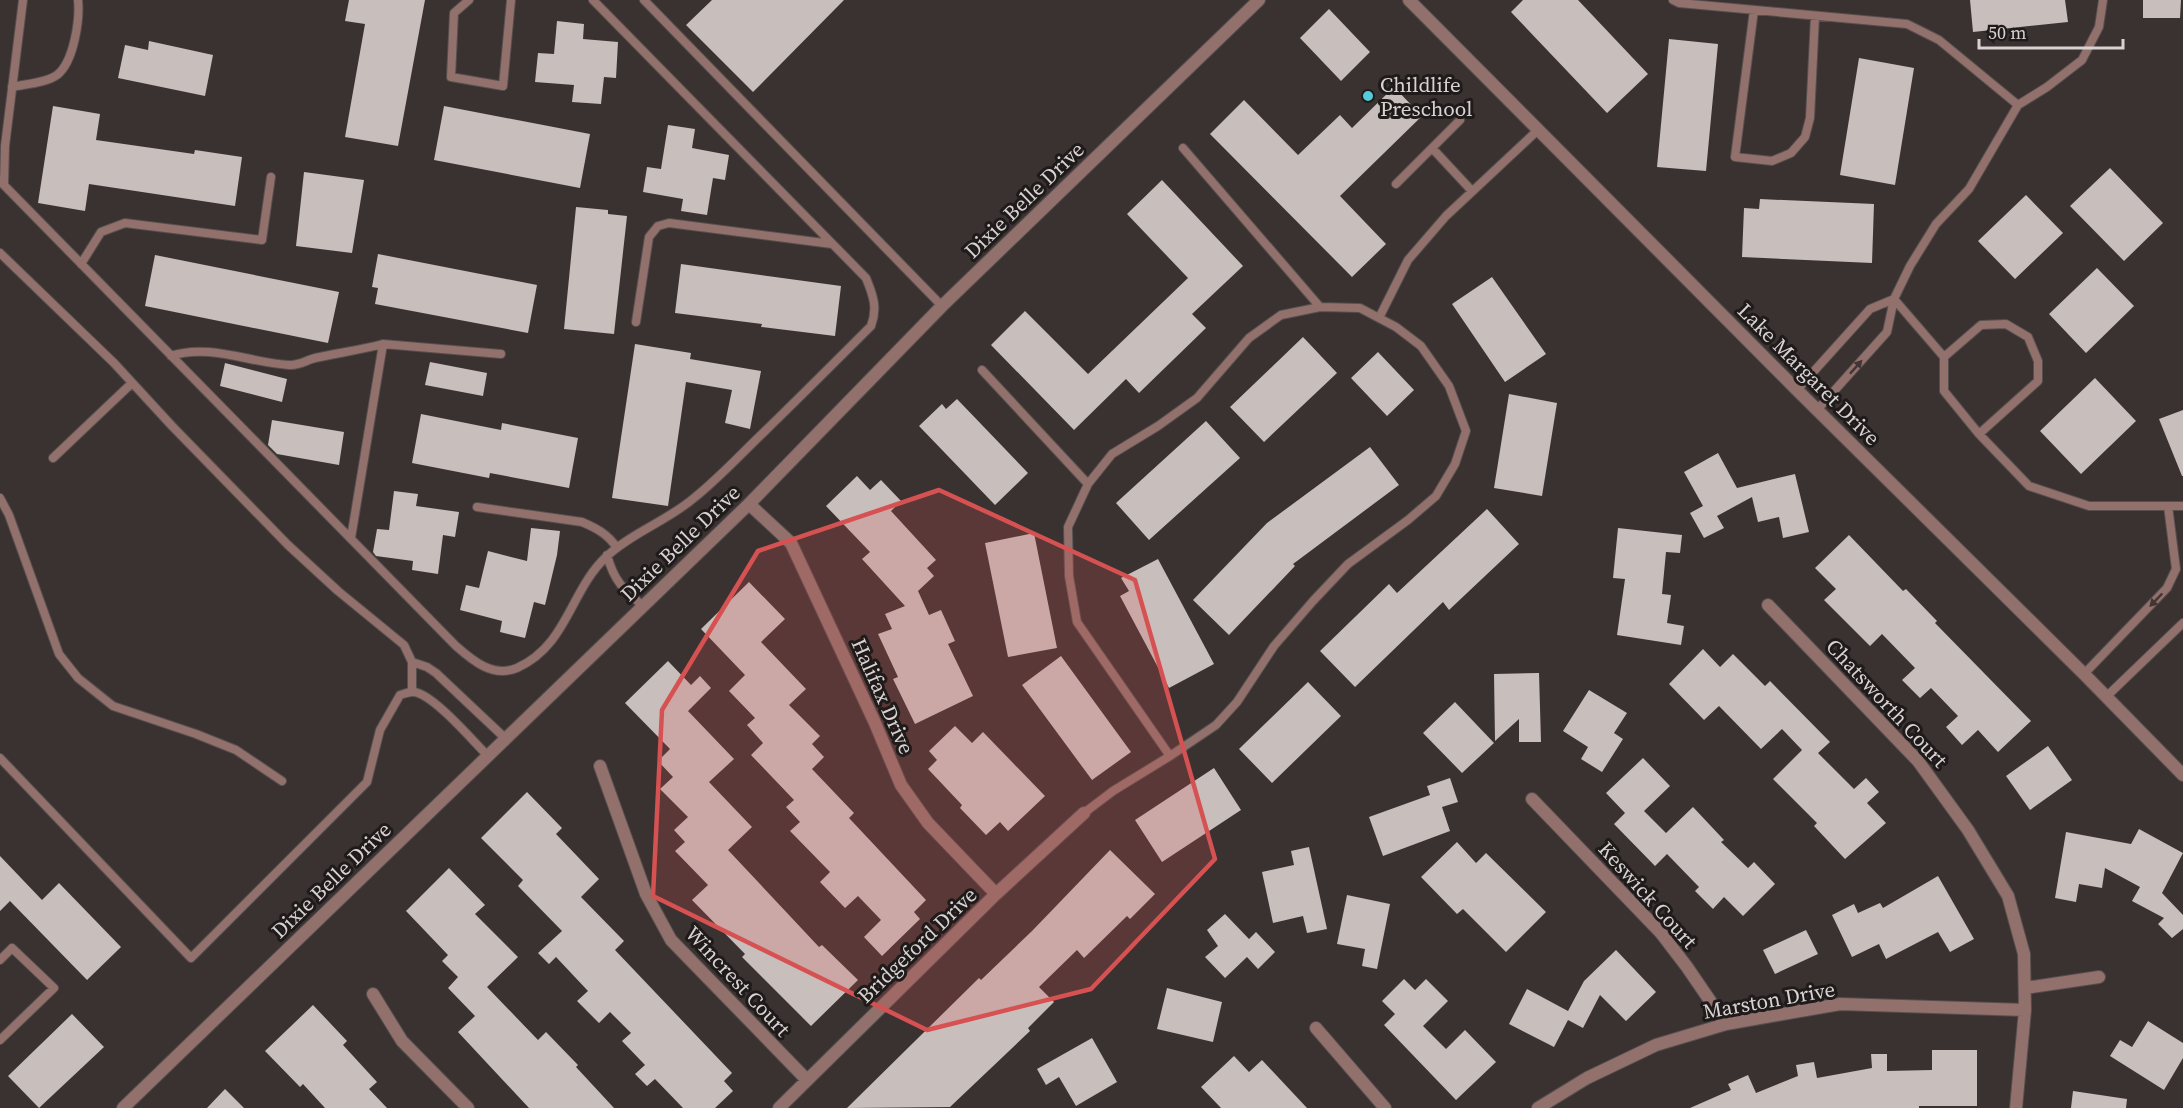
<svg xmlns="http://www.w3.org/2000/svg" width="2183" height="1108" font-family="'Source Serif 4',serif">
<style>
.building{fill:#c8bebc}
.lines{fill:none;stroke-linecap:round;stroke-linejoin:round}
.service-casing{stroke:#564f4e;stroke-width:10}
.minor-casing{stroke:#564f4e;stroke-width:14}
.tertiary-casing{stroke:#564f4e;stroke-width:14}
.service{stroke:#92706c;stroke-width:8}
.minor{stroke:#92706c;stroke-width:12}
.tertiary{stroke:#92706c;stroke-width:12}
.oneway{fill:#423533}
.marked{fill:#d65252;fill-opacity:0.2;stroke:#d65252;stroke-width:4.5;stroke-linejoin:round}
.poi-dot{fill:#52cbda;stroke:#1f1b1a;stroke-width:2}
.labels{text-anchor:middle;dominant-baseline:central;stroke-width:6;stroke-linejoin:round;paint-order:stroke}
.poi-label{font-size:21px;fill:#d8d2d2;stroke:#1f1b1a;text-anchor:start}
.street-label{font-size:21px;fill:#d8d2d2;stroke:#1f1b1a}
</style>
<rect width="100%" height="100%" fill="#3a3231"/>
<!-- building -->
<path class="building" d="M349,0H425L398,146L345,137L365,24L345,21Z
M712,0H844L753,92L686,25Z
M1523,0H1578L1648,74L1607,113L1511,12Z
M1970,0H2065L2068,22L1973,32Z
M2143,0H2181L2180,18H2143Z
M1329,9L1370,52L1341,81L1300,38Z
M557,21L584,24L583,39L618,42L616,78L604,77L601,104L572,102L574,85L535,82L538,53L554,54Z
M1669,39L1718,44L1706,171L1657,167Z
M149,41L213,55L205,96L118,78L125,45L148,50Z
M1859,58L1914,68L1895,185L1840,175Z
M1394,87L1422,116L1340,196L1386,244L1352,277L1210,134L1244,100L1298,155L1340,115L1352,128Z
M53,106L100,114L96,140L194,154L195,150L242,157L235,206L89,184L85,211L38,203Z
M444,106L590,134L580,188L434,160Z
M668,125L695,129L692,148L729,155L725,180L713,178L707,215L681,211L683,199L643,192L647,167L661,169Z
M2110,168L2163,223L2124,261L2070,206Z
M304,172L364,180L352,253L296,246Z
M1162,180L1243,266L1192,314L1206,328L1139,393L1126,379L1074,430L991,345L1025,311L1088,374L1188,278L1127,214Z
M2026,195L2063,233L2015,279L1978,241Z
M1760,199L1874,204L1872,263L1742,257L1744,208L1759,209Z
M576,207L608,210V214L627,216L614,334L564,329Z
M378,254L537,285L528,333L375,304L378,288L372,287Z
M155,255L339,292L328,343L145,306Z
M681,264L841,286L835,336L761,327L762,324L675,313Z
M2097,268L2134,306L2086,353L2049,314Z
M1492,277L1546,354L1505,382L1452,304Z
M1303,337L1337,373L1264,442L1230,407Z
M635,344L691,353L690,359L761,371L750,429L725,423L732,390L686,382L668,506L612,498Z
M1378,352L1414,390L1387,416L1351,378Z
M430,362L487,373L483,396L425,385Z
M225,363L287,379L282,402L220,386Z
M2095,378L2136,421L2081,474L2040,431Z
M1509,394L1557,403L1542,496L1494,488Z
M957,399L1028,473L995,505L919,426L942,404L946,409Z
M2183,410V476H2182L2159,419Z
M421,414L501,430L502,423L578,438L569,488L490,473L489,478L412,463Z
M272,420L344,432L339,465L277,454L268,445Z
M1206,421L1240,458L1149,540L1116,503Z
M1370,447L1399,485L1293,564L1295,566L1229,635L1193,600L1267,523Z
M1718,453L1737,488L1795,474L1809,532L1783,538L1779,517L1758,522L1752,497L1717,516L1724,528L1704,538L1690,513L1703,506L1684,472Z
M857,476L870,490L881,480L901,501L891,511L936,560L927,568L934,576L918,591L929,615L941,610L955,641L948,644L973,696L915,724L893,679L898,677L878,634L892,629L885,614L905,606L862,559L870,552L826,506Z
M394,491L418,494L416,506L459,512L455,537L443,535L438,574L412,570L413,561L376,556L373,552L377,529L389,530Z
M1487,509L1519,544L1449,610L1443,602L1355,687L1320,651L1389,584L1397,593Z
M531,528L560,531L557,555L545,605L534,602L525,638L500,632L502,621L460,610L466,585L479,588L488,551L527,561Z
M1618,528L1682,535L1680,553L1666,552L1662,594L1671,595L1667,623L1684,626L1681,645L1617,635L1625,579L1613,578Z
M1034,533L1057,648L1008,657L985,543Z
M1849,535L1903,591L1906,589L1937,621L1935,623L2031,721L1998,752L1978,730L1962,745L1946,727L1958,716L1931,688L1920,698L1902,680L1915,668L1882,634L1870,646L1824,600L1836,589L1815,568Z
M1158,559L1214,664L1169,688L1120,596L1129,591L1121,578Z
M749,582L785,619L761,642L806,689L789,705L820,736L812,744L824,757L812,769L854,813L849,818L926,900L914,912L920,919L882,956L864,937L881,920L858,896L845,908L820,882L830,872L790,831L800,822L786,807L794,800L751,755L763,743L747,725L755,718L729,691L745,675L701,629Z
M1703,649L1720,667L1733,654L1765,686L1770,681L1830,742L1818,753L1854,789L1866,778L1879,792L1867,803L1886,823L1845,859L1814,826L1817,823L1773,779L1802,750L1782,729L1761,749L1719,706L1704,720L1669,684Z
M1061,656L1131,752L1092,780L1022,685Z
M668,661L691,685L700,676L711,688L688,711L734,759L709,782L752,827L728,850L819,947L822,945L858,980L811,1026L742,957L745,954L692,900L708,885L675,851L685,842L674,830L688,817L660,789L673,777L658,761L670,749L625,703Z
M1539,673L1541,742H1519V719L1495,741L1494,674Z
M1308,682L1341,716L1272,783L1239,749Z
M1589,690L1627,713L1614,733L1623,739L1602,772L1581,759L1588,747L1563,731Z
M1455,702L1494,743L1462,773L1423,733Z
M955,726L972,743L983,732L1045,796L1008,831L1000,822L986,835L960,808L962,805L928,769L937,760L929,751Z
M2048,746L2072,780L2030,810L2006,776Z
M1643,758L1670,786L1644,811L1666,833L1693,807L1724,840L1721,842L1748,868L1754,862L1775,884L1743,916L1724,897L1713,909L1695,891L1699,887L1667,854L1655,866L1614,824L1625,813L1606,793Z
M1214,768L1241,810L1162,862L1135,820Z
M1450,778L1458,802L1442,807L1450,831L1383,856L1369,817L1430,795L1427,786Z
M527,792L562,828L556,834L599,879L581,897L624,941L615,950L732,1073L724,1081L733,1091L715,1108H683L655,1079L647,1086L635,1074L645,1065L622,1041L631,1033L610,1012L599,1023L577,1001L588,991L556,957L549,964L538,953L562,931L518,886L523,880L481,838Z
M2139,829L2183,853L2162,893L2183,915V929L2172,938L2158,924L2164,918L2132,901L2140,887L2105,868L2102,888L2079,884L2076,902L2055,898L2066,832L2131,844Z
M1457,842L1476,863L1486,853L1546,912L1506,952L1463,909L1457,914L1421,877Z
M1309,847L1327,929L1307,933L1303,916L1273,923L1262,872L1294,865L1291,851Z
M1110,850L1155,894L1130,919L1127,916L1084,958L1077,950L1039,987L1054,1002L1028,1028L1030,1031L950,1107L847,1108L979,978L981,980L1032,931Z
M0,856L42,900L59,883L121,947L87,980L10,901L0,911Z
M449,868L485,905L475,914L518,957L487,987L538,1040L546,1032L578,1065L576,1067L614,1108H529L458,1032L475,1016L448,988L458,977L442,961L448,955L406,911Z
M1938,876L1974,939L1950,952L1938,932L1886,959L1879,944L1852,957L1832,915L1854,904L1858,913L1880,903L1883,908Z
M1347,895L1390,904L1377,969L1362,966L1365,949L1337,944Z
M1225,914L1249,939L1256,932L1275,952L1258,969L1247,957L1225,978L1205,957L1218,946L1207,930Z
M1806,930L1818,954L1775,974L1763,950Z
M1616,950L1656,992L1626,1021L1600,995L1583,1028L1568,1020L1554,1047L1509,1024L1527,989L1568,1011L1584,981Z
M1404,979L1415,990L1426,979L1448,1001L1423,1026L1446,1049L1465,1030L1496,1062L1456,1100L1384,1025L1395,1014L1382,1001Z
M1167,988L1222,1002L1213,1042L1157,1029Z
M313,1005L347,1041L343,1045L377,1082L369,1089L387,1108H325L303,1084L300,1087L265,1051Z
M72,1014L104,1047L39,1108L8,1076Z
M2148,1021L2183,1043V1058L2164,1090L2110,1056L2120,1040L2132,1047Z
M1092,1038L1117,1082L1076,1106L1059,1077L1046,1085L1037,1069Z
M1932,1050H1977V1106H1919V1108H1690L1731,1090L1728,1084L1748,1075L1756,1093L1798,1076L1796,1065L1814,1062L1817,1078L1872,1068L1871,1054H1887V1071L1932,1070Z
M1234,1056L1249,1072L1262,1060L1307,1108H1221L1201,1087Z
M225,1089L244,1108H207Z
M2073,1091L2127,1099L2126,1108H2071Z"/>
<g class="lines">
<defs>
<path id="service" d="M469,0L454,13L451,77L503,86L511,0
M644,0L942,306
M1673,0L1679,3L1907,24L1939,40L2018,105
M1754,10L1735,157L1772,161L1791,153L1805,137L1810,118L1815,16
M12,87C25,84 46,83 57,75C74,62 80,19 78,0
M1183,148L1320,307
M1432,148L1472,191
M0,181L456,646C473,661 493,678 517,668C568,645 570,590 607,556C633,532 667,521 694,498C719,478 741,454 764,432C800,397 835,362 871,326C878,308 873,295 866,278L593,0
M4,184L5,146L23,0
M1396,184L1460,120
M0,253L114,363L172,426L288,545L338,591L404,645L412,662V691
M81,264L101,232L125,223L262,240L271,177
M1894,299L1944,357V391L1979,434L2029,486L2089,506H2183
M1379,318L1408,260L1446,216L1538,130
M636,322L649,237L658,226L669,223L832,244
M171,356C208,343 251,363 289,365C298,366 307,360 315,358C338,353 360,350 383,344
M1944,357L1981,325L2006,324L2028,337L2038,361V381L1979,434
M982,370L1088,484
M1797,390L1870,309L1894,299
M1817,410L1887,332L1894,299L1910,266L1936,224L1969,189L2018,105L2047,87L2082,60L2099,27L2103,0
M53,458L132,383
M0,498L9,515L59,654L78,678L113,706L196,734L236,750L282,781
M477,507L582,522C596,528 608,534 617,548
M351,538L383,344L501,354
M607,555C614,581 623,589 643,606
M412,662L427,667L436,673L506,739
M2084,674L2167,588L2176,569L2168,506
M2106,697L2183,623
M0,758L191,958L367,782L380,730L400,695C407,693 412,690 418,693C438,700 472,740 488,756
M1084,813L1113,791L1170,756L1077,622L1069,576L1068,527L1088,484L1112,454L1158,426L1197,398L1249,338L1281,315L1320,307L1360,308L1396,327L1421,346L1449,386L1466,431L1455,464L1436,496L1408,520L1348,564L1313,601L1274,646L1237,702L1216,725L1170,756
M0,960L12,948L54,988L0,1040"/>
<path id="minor" d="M749,504L791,543L875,723L901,785L928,823L996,894
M1768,605L1918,761L1968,830L2008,896L2024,954L2025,1010L2016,1108
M600,766L646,894L671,940L807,1080
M1532,799L1661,933L1687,967L1726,1024
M2025,988L2099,977
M373,994L402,1041L468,1108
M1316,1028L1385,1108
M779,1108L996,894L1084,813
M1538,1108L1587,1078L1656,1045L1726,1024L1840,1004L2025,1010"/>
<path id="tertiary" d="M1409,0L1797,390L2084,674L2183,775
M123,1108L749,504L942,306L1259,0"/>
</defs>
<!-- service casing -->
<use href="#service" class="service-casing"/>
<!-- minor casing -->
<use href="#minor" class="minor-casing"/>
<!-- tertiary casing -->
<use href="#tertiary" class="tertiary-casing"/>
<!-- service -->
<use href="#service" class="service"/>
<!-- minor -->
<use href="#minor" class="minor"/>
<!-- tertiary -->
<use href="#tertiary" class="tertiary"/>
</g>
<!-- one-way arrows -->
<defs><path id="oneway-solid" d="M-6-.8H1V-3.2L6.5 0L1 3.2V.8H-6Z" transform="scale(1.5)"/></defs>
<g class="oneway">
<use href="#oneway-solid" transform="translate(1856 367) rotate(-48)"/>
<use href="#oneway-solid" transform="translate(2156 600) rotate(134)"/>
</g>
<!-- marked area -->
<path class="marked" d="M939,490L1135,580L1215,859L1091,989L927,1030L653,896L662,710L758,551Z"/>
<!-- markers -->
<circle class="poi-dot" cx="1368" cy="96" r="6"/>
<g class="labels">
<!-- poi labels -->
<g class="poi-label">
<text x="1380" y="84">Childlife<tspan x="1380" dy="24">Preschool</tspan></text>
</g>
<!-- street labels -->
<g class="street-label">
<text transform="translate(1024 200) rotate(-44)">Dixie Belle Drive</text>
<text transform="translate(1809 374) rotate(45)">Lake Margaret Drive</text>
<text transform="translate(680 543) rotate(-44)">Dixie Belle Drive</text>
<text transform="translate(883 696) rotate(66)">Halifax Drive</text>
<text transform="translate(1887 703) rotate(47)">Chatsworth Court</text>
<text transform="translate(331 880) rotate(-44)">Dixie Belle Drive</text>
<text transform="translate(1648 895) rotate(48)">Keswick Court</text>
<text transform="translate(917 945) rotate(-44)">Bridgeford Drive</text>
<text transform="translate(738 981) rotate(47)">Wincrest Court</text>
<text transform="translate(1769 1000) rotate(-10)">Marston Drive</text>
</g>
</g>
<!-- scale -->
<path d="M1979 39v9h144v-9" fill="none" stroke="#d8d2d2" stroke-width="3"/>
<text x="1988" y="39" font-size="18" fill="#d8d2d2" stroke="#1f1b1a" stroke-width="4.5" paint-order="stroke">50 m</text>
</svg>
